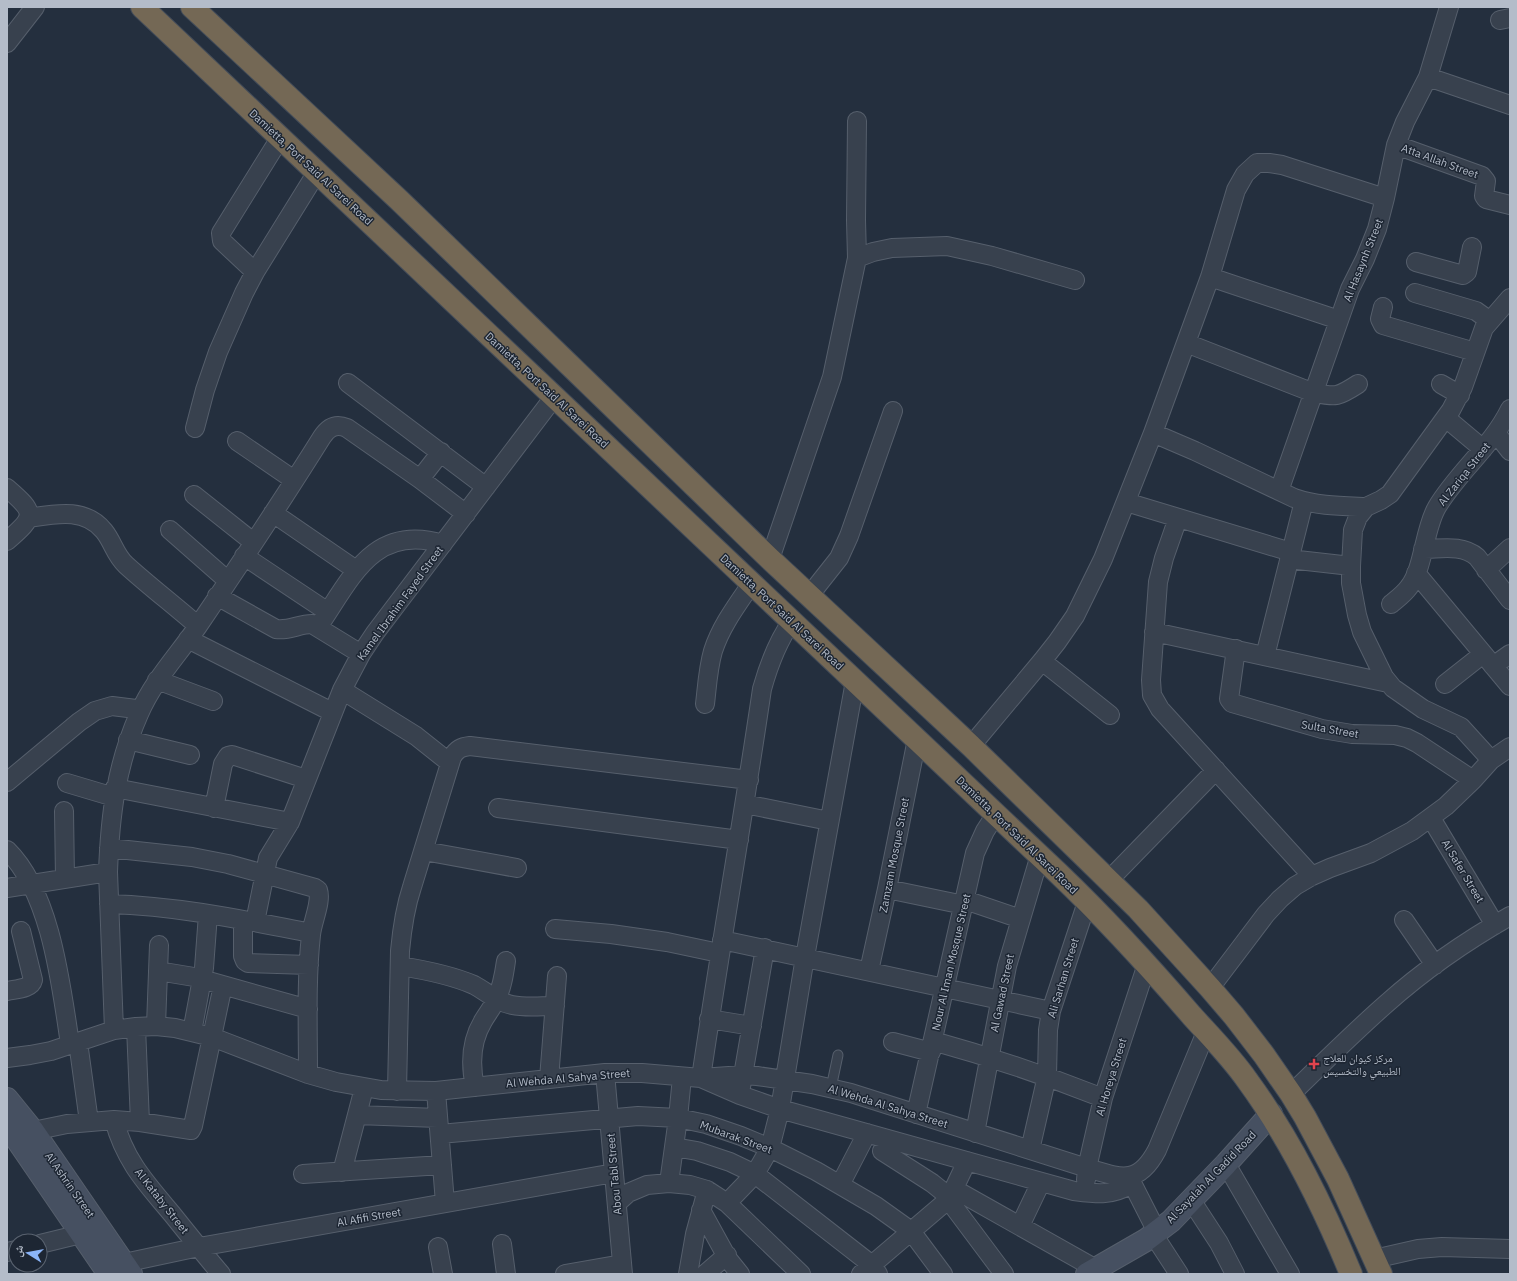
<svg xmlns="http://www.w3.org/2000/svg" width="1517" height="1281" font-family="'IBM Plex Sans','Noto Naskh Arabic',sans-serif">
<style>
.lines{fill:none;stroke-linecap:round;stroke-linejoin:round}
.lane-casing{stroke:#565f6c;stroke-width:11}
.street-casing{stroke:#565f6c;stroke-width:20}
.secondary-casing{stroke:#565f6c;stroke-width:24}
.highway-casing{stroke:#434c59;stroke-width:24}
.lane{stroke:#38414e;stroke-width:9}
.street{stroke:#38414e;stroke-width:18}
.secondary{stroke:#465061;stroke-width:22}
.highway{stroke:#746855;stroke-width:22}
.health-dot{fill:#e0444e;stroke:#1d2633;stroke-width:1.5}
.labels{text-anchor:middle;dominant-baseline:central;stroke-width:3;stroke-linejoin:round;paint-order:stroke}
.street-label{font-size:11px;fill:#b4bcc9;stroke:#1d2633}
.poi-label{font-size:11px;fill:#b4bcc9;stroke:#1d2633;text-anchor:start}
</style>
<rect width="100%" height="100%" fill="#242f3e"/>
<g class="lines">
<defs>
<path id="lane" d="M831,1088L838,1055"/>
<path id="street" d="M1500,20L1510,18
M7,43L35,7
M1428,77L1510,105
M857,121L856,220L857,258
M1396,145L1482,176L1486,181L1484,196L1486,199L1510,205
M1416,262L1463,275L1467,272L1472,247
M255,272L222,241L221,233L280,138
M1210,277L1339,320
M1415,293L1476,311L1483,316L1488,322
M1383,307L1380,319L1383,325L1475,352
M1186,343L1314,393C1337,397 1338,397 1358,384
M348,383L486,487
M1441,384L1460,395
M1446,418L1483,449
M195,428L205,390L218,352L244,293L255,272L317,172
M1153,433L1210,277L1236,190L1245,174L1257,163H1269L1282,165L1385,198
M1496,433L1510,451
M237,441L294,480
M420,479L441,452
M7,488C36,513 36,516 7,541
M1279,491L1350,289L1365,259L1377,229L1385,198L1396,145L1405,122L1428,77L1449,7
M194,495L253,542
M1126,502L1291,552
M273,513L356,570
M28,518C55,514 85,507 104,531C113,542 115,555 126,565C149,586 174,605 198,626
M1178,518L1164,558L1158,582L1151,680L1152,695L1160,709L1312,876
M170,530L228,581
M1423,549C1441,549 1462,544 1477,557L1510,600
M244,556L328,612
M770,559L832,377L857,258L873,252L892,248L947,246L992,256L1075,280
M1289,559L1351,566
M1486,570L1510,548
M1416,573L1510,686
M217,596L276,629C289,631 299,624 312,624L361,654
M809,596L839,558L849,536L893,411
M1391,604C1397,599 1404,594 1409,587C1424,568 1424,529 1437,507C1458,472 1492,446 1510,409
M792,621C777,642 769,664 762,689C743,819 720,948 701,1078L740,1095L780,1109L1074,1191C1098,1194 1111,1196 1132,1184
M318,627C351,579 373,523 443,544
M1154,632L1388,683
M188,639L332,712
M1236,649L1229,699L1232,703L1322,729L1352,734L1395,735L1407,738L1417,743L1473,780
M1265,656L1304,501
M1042,661L1110,715
M1493,666L1510,654
M157,680L213,701
M1445,684L1483,654
M342,690L416,736L450,763
M705,704C707,687 708,668 713,651C721,626 737,605 752,583
M128,740L190,755
M971,746L1042,661L1057,642L1075,616L1103,559L1153,433L1195,451L1294,498C1317,506 1341,506 1366,507
M1491,760L1461,727L1423,709L1393,688L1384,677L1362,632L1357,615L1351,583V566L1353,530L1358,517L1366,507L1381,500L1390,494L1451,410L1463,387L1484,328L1510,298
M7,782L79,722L95,711L112,706L136,709L139,712
M67,783L114,797
M115,788L290,822
M745,804L829,821
M214,808L223,764L228,756L232,755L306,779
M498,808L739,840
M64,811L65,879
M1431,818L1495,925
M109,848L192,857L228,864L315,888L318,890C322,902 312,922 311,935C306,981 308,1028 308,1074
M7,850C51,893 61,985 70,1044
M424,851L517,868
M1109,880L1216,770
M7,888L108,872
M887,889L964,905
M965,900L1021,919
M109,904C178,906 244,920 311,933
M243,920V956L245,961L248,963L309,965
M1404,920L1435,965
M255,922L268,858L290,822L342,690L361,654L375,633L554,397
M555,929L611,934L667,942L719,953
M722,940L1051,1011
M400,966C425,970 451,975 474,985C487,992 497,1002 512,1005C526,1008 541,1006 555,1006
M158,971L194,977L308,1009
M869,971L887,889L917,739
M1210,988L1266,914L1280,899L1295,886L1312,876L1330,868L1371,853L1412,831L1446,806L1473,780L1491,760L1510,747
M7,991C15,989 31,989 33,980L21,931
M709,1019L752,1026
M156,1026L159,945
M136,1027L140,1122
M114,1030L108,872C110,816 116,766 139,714C153,681 178,655 198,626C240,564 282,501 322,437C328,428 335,423 347,428L420,479L466,514
M192,1032L204,968L208,914
M933,1041C991,1057 1047,1076 1103,1098
M78,1042L89,1122
M893,1042L931,1052
M7,1058L30,1055L51,1051L114,1030L136,1027L156,1026L175,1028L212,1037L308,1074L336,1082L381,1090L436,1091L605,1073H642L701,1078L743,1075L757,1076L812,1084L851,1093L1087,1168C1121,1178 1138,1186 1157,1150L1206,1032
M605,1073L623,1274
M549,1079L557,976
M475,1087C470,1064 471,1041 483,1021C487,1014 492,1008 496,1000C502,988 504,975 506,961
M741,1087L765,948
M397,1091L400,951C402,929 405,908 412,887L452,757C457,749 461,747 470,746L749,780
M436,1091L445,1203
M1291,1094C1322,1064 1353,1033 1386,1004C1424,970 1466,941 1510,916
M916,1114L975,853L985,831L996,814
M357,1115L438,1118
M114,1120C125,1161 146,1183 172,1214C188,1234 204,1254 221,1274
M33,1131L67,1124L114,1120L140,1122L191,1130L193,1126L223,985
M975,1133L1007,966L1040,855
M440,1134L638,1116L678,1118L706,1124L741,1136L770,1148L816,1171L876,1206L911,1231L943,1274
M674,1147L697,1151L730,1162L755,1174L872,1265L878,1274
M1030,1150L1047,1076L1048,1030L1051,1011L1087,902
M882,1151L932,1183L942,1191L1004,1274
M1226,1164L1290,1274
M342,1172L364,1088
M303,1174L442,1165
M1129,1177L1157,1232
M1086,1180L1087,1168L1103,1098L1147,964
M669,1183L678,1118L682,1077
M840,1185L867,1133
M954,1189L1096,1269
M1191,1200L1219,1243L1235,1274
M617,1203L628,1193L647,1185L669,1183L690,1185L707,1190L727,1203L801,1274
M727,1203L755,1174L770,1148L780,1109L805,957L855,681
M701,1210L728,1259L740,1274
M1020,1226L1041,1182
M1153,1234L1179,1274
M40,1244L81,1234
M502,1244L506,1274
M438,1247L443,1274
M7,1252L16,1250
M1374,1259L1418,1249L1442,1247L1510,1249
M124,1263L199,1247L614,1173
M565,1274L622,1264
M688,1274L695,1234L707,1190
M705,1274L727,1255
M861,1274L949,1199L967,1161"/>
<path id="secondary" d="M7,1099L33,1131L131,1274
M7,1125L109,1274
M1087,1274L1146,1240L1171,1221L1226,1164L1271,1114"/>
<path id="highway" d="M142,7L1058,873C1105,918 1149,966 1192,1016C1211,1037 1231,1057 1247,1080C1291,1140 1323,1206 1351,1274
M192,7L399,200L770,559L971,746L1138,909L1210,988L1234,1016L1264,1055L1291,1094L1305,1117L1338,1179L1381,1274"/>
</defs>
<!-- lane casing -->
<use href="#lane" class="lane-casing"/>
<!-- street casing -->
<use href="#street" class="street-casing"/>
<!-- secondary casing -->
<use href="#secondary" class="secondary-casing"/>
<!-- highway casing -->
<use href="#highway" class="highway-casing"/>
<!-- lane -->
<use href="#lane" class="lane"/>
<!-- street -->
<use href="#street" class="street"/>
<!-- secondary -->
<use href="#secondary" class="secondary"/>
<!-- highway -->
<use href="#highway" class="highway"/>
</g>
<!-- markers -->
<path class="health-dot" d="M1312 1058h4v4h4v4h-4v4h-4v-4h-4v-4h4z"/>
<g class="labels">
<!-- street labels -->
<g class="street-label">
<text transform="translate(1440 161) rotate(20)">Atta Allah Street</text>
<text transform="translate(311 167) rotate(43)">Damietta, Port Said Al Sarei Road</text>
<text transform="translate(1363 260) rotate(-68)">Al Hasaynh Street</text>
<text transform="translate(547 390) rotate(43)">Damietta, Port Said Al Sarei Road</text>
<text transform="translate(1464 474) rotate(-52)">Al Zariqa Street</text>
<text transform="translate(400 603) rotate(-54)">Kamel Ibrahim Fayed Street</text>
<text transform="translate(782 612) rotate(43)">Damietta, Port Said Al Sarei Road</text>
<text transform="translate(1330 729) rotate(10)">Sulta Street</text>
<text transform="translate(1017 835) rotate(44)">Damietta, Port Said Al Sarei Road</text>
<text transform="translate(894 855) rotate(-79)">Zamzam Mosque Street</text>
<text transform="translate(1463 871) rotate(59)">Al Safer Street</text>
<text transform="translate(951 962) rotate(-77)">Nour Al Iman Mosque Street</text>
<text transform="translate(1063 978) rotate(-73)">Ali Sarhan Street</text>
<text transform="translate(1002 993) rotate(-78)">Al Gawad Street</text>
<text transform="translate(1111 1077) rotate(-73)">Al Horeya Street</text>
<text transform="translate(568 1078) rotate(-5)">Al Wehda Al Sahya Street</text>
<text transform="translate(888 1106) rotate(17)">Al Wehda Al Sahya Street</text>
<text transform="translate(736 1137) rotate(20)">Mubarak Street</text>
<text transform="translate(614 1174) rotate(-95)">Abou Tabl Street</text>
<text transform="translate(1211 1177) rotate(-46)">Al Sayalah Al Gadid Road</text>
<text transform="translate(70 1185) rotate(55)">Al Ashrin Street</text>
<text transform="translate(162 1201) rotate(52)">Al Kataby Street</text>
<text transform="translate(369 1217) rotate(-10)">Al Afifi Street</text>
</g>
<!-- poi labels -->
<g class="poi-label">
<text x="1323" y="1058">مركز كيوان للعلاج<tspan x="1323" dy="13">الطبيعي والتخسيس</tspan></text>
</g>
</g>
<!-- border -->
<rect width="1517" height="1281" fill="none" stroke="#b4bcc9" stroke-width="16"/>
<!-- north arrow -->
<g transform="translate(28 1253) rotate(281)"><circle r="19" fill="#1d2633" stroke="#59626f"/>
<path d="M0-3L7 15L0 10L-7 15Z" fill="#8ab4f8"/>
<text y="-6" font-size="11" font-weight="bold" text-anchor="middle" fill="#b4bcc9">ش</text>
</g>
</svg>
